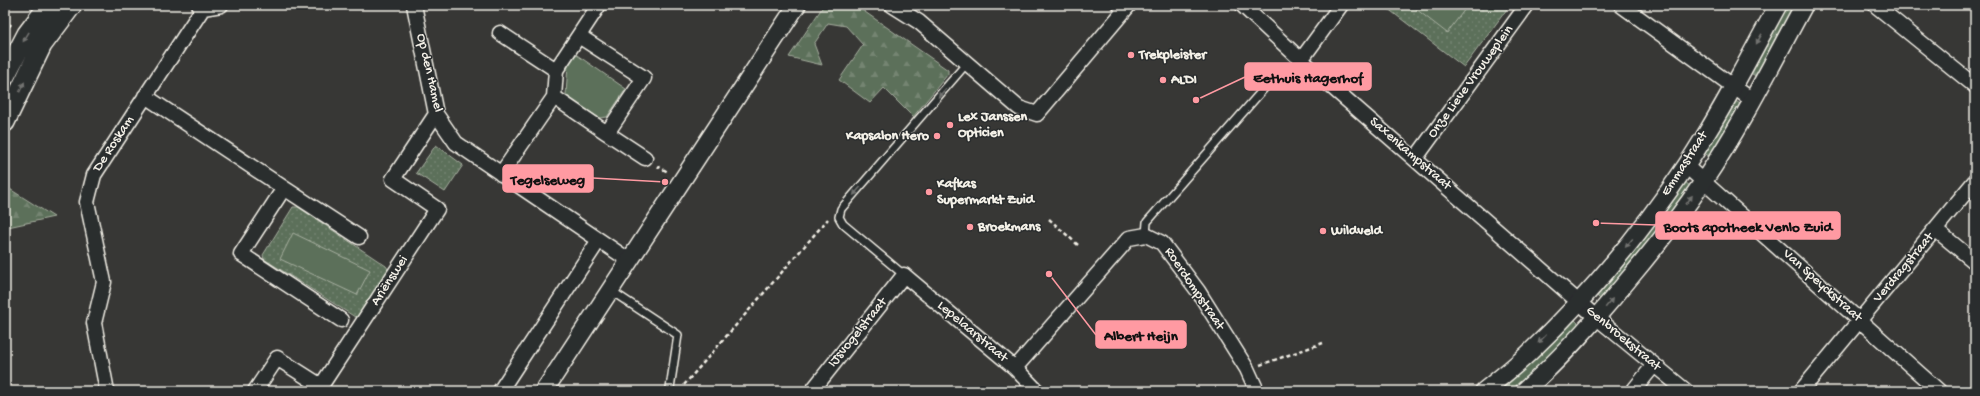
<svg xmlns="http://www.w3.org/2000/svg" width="1980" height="396" font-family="'Gochi Hand',sans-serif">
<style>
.grass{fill:url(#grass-dots);stroke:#a8b0a1}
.forest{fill:url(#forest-firs);stroke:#a8b0a1}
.park{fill:#5c705a;stroke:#a8b0a1}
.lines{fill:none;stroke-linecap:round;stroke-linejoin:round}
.service-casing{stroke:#f4f1e8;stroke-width:10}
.minor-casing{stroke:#f4f1e8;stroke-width:17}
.tertiary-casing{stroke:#f4f1e8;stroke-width:20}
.secondary-casing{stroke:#f4f1e8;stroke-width:22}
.path{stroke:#f4f1e8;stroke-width:2.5;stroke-dasharray:4 3;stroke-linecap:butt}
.service{stroke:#2a2d2e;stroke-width:7}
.minor{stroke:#2a2d2e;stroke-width:14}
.tertiary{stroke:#2a2d2e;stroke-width:17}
.secondary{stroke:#2a2d2e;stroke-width:19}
.oneway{fill:#71726f}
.poi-dot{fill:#ff9aa2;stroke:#2a2d2e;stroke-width:1.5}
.labels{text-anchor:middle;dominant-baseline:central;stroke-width:3;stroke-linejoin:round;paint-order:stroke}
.poi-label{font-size:14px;font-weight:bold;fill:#f4f1e8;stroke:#2a2d2e;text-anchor:start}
.street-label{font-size:14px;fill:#f4f1e8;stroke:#2a2d2e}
.leader{fill:none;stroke:#ff9aa2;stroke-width:1.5}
.callout-dot{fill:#ff9aa2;stroke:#2a2d2e;stroke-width:1.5}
.callout{fill:#ff9aa2;stroke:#ff9aa2;stroke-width:1.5}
.callout-label{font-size:15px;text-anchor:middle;font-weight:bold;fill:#111}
</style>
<defs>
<pattern id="grass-dots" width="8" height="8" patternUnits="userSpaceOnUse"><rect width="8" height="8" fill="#5c705a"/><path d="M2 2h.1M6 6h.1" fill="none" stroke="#748572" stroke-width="1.8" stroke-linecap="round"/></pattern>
<pattern id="forest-firs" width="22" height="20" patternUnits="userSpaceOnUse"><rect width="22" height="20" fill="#5c705a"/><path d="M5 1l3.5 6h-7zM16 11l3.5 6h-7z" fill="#748572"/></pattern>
</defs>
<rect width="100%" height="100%" fill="#373735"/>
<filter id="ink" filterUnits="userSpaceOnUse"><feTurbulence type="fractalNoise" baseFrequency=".025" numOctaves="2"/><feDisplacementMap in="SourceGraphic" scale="8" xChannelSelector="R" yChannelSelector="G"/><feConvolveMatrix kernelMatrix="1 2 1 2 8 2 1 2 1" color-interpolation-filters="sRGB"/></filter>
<g filter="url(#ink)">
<!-- grass -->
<path class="grass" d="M1383,5H1510L1464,67Z
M436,145L463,165L445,192L416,173Z
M293,207H298L386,266L388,269L387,273L358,316L355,317L264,259L263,255Z"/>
<!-- forest -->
<path class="forest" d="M824,5H855L948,70V74L913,117L884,88L870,103L839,80L863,45L846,26L828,23L814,44L822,65L789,57Z
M1784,5H1798L1759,78L1747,71Z
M1732,99L1742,105L1712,158L1701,151Z
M1683,180L1691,187L1604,302L1593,293Z
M5,186L54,217L8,227L5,255Z
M1572,317L1579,324L1541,366L1512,391H1493Z"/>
<!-- park -->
<path class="park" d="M1419,5H1468L1447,33L1416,9Z
M574,53L626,89L607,117L599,118L566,95L568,63Z
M293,233L370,270L357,295L280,259Z"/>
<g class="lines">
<defs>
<path id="service" d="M1115,5L1123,13
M1146,235L1147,222L1281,69
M904,275L843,224L839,217L841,209L967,63
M610,290L678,335L670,388"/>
<path id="minor" d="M199,5L203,8L221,5
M414,5L436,114L456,143L630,261
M892,5L919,22L1019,108L1037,114L1129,5
M1242,5L1301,60L1597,318L1686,391
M1621,5L1752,100
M1875,5L1975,86
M500,33L556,70
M1301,60L1341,5
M145,96L284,188L241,254L341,320
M554,97L607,133L644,78L579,36
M607,133L645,158
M1415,159L1527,5
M1686,166L1939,391
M501,174L554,97L556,70L599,5
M284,188L359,237
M1935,229L1975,262
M1015,368L1129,238L1146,235L1162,243L1198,291L1247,369L1257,391
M107,391L94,323L104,282L87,202L94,175L203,8
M255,391L277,358L321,386L437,209L393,179L436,114
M500,391L599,240
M812,391L904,275L1015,368L1037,391
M1633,391L1654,365
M1801,391L1975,181"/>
<path id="tertiary" d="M544,391L797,5
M1484,391C1499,379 1514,367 1528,354C1587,298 1641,233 1686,166C1720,115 1748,59 1778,5
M1524,391C1562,358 1595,320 1628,280C1654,249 1680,216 1703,182C1741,126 1772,64 1804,5"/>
<path id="secondary" d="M5,76L27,34L49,5
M5,122L42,45L72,5"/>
</defs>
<!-- service casing -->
<use href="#service" class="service-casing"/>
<!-- minor casing -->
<use href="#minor" class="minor-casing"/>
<!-- tertiary casing -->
<use href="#tertiary" class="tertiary-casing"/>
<!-- secondary casing -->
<use href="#secondary" class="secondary-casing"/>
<!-- path -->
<path class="path" d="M5,8L7,5
M5,32L11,24
M657,166L668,172
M1049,219L1078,245
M1260,365L1323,343
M684,385L828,219"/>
<!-- service -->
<use href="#service" class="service"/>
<!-- minor -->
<use href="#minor" class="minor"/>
<!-- tertiary -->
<use href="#tertiary" class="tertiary"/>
<!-- secondary -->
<use href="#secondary" class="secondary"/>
</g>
<!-- one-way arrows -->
<defs><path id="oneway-solid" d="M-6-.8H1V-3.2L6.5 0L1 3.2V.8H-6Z"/></defs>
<g class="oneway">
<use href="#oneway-solid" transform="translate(26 37) rotate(121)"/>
<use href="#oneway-solid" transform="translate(1759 39) rotate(119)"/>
<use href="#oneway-solid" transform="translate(22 87) rotate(-64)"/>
<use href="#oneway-solid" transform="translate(942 93) rotate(131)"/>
<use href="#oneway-solid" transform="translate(857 191) rotate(131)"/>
<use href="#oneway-solid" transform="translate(1689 200) rotate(-54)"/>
<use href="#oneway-solid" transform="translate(1629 243) rotate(130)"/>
<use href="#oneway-solid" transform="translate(1609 303) rotate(-51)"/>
<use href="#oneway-solid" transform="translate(1542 339) rotate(135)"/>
</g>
</g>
<!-- markers -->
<g class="poi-dot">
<circle cx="1131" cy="55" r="4"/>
<circle cx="1163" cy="80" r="4"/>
<circle cx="950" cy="125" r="4"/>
<circle cx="937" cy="136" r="4"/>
<circle cx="929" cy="192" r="4"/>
<circle cx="970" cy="227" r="4"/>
<circle cx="1323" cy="231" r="4"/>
</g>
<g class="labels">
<!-- poi labels -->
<g class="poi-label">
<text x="1139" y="55">Trekpleister</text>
<text x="1171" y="80">ALDI</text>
<text x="958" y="117">Lex Janssen<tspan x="958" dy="16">Opticien</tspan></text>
<text x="929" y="136" text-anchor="end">Kapsalon Hero</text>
<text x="937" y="184">Kafkas<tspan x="937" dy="16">Supermarkt Zuid</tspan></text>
<text x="978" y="227">Broekmans</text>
<text x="1331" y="231">Wildveld</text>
</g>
<!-- street labels -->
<g class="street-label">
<text transform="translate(429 73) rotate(77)">Op den Hamel</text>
<text transform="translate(1471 82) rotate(-54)">Onze Lieve Vrouweplein</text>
<text transform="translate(114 144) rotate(-57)">De Roskam</text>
<text transform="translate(1410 154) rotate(41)">Saxenkampstraat</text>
<text transform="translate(1685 164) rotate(-57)">Emmastraat</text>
<text transform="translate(1904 268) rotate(-50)">Verdragstraat</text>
<text transform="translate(390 281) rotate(-57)">Ariënswei</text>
<text transform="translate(1822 286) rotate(42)">Van Speyckstraat</text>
<text transform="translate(1194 289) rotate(56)">Roerdompstraat</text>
<text transform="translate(972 332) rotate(40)">Lepelaarstraat</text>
<text transform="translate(858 333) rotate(-51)">IJsvogelstraat</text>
<text transform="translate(1623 339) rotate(40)">Genbroekstraat</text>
</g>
</g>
<!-- callouts -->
<path class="leader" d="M1196 100L1245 77M665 182L593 178M1596 223L1656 225M1049 274L1096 335"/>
<g class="callout-dot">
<circle cx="1196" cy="100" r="4"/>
<circle cx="665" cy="182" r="4"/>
<circle cx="1596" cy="223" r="4"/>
<circle cx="1049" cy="274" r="4"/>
</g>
<g class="callout">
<rect x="1245" y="63" width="126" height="27" rx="4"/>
<rect x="503" y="165" width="90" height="27" rx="4"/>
<rect x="1656" y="212" width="184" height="27" rx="4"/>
<rect x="1096" y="321" width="90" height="27" rx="4"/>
</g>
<g class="callout-label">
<text x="1308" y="82">Eethuis Hagerhof</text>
<text x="548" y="184">Tegelseweg</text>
<text x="1748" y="231">Boots apotheek Venlo Zuid</text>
<text x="1141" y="340">Albert Heijn</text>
</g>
<!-- margin -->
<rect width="1980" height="396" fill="none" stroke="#2a2d2e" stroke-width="20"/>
<rect x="10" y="10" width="1960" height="376" fill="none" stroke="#f4f1e8" stroke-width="1.5" filter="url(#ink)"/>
</svg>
